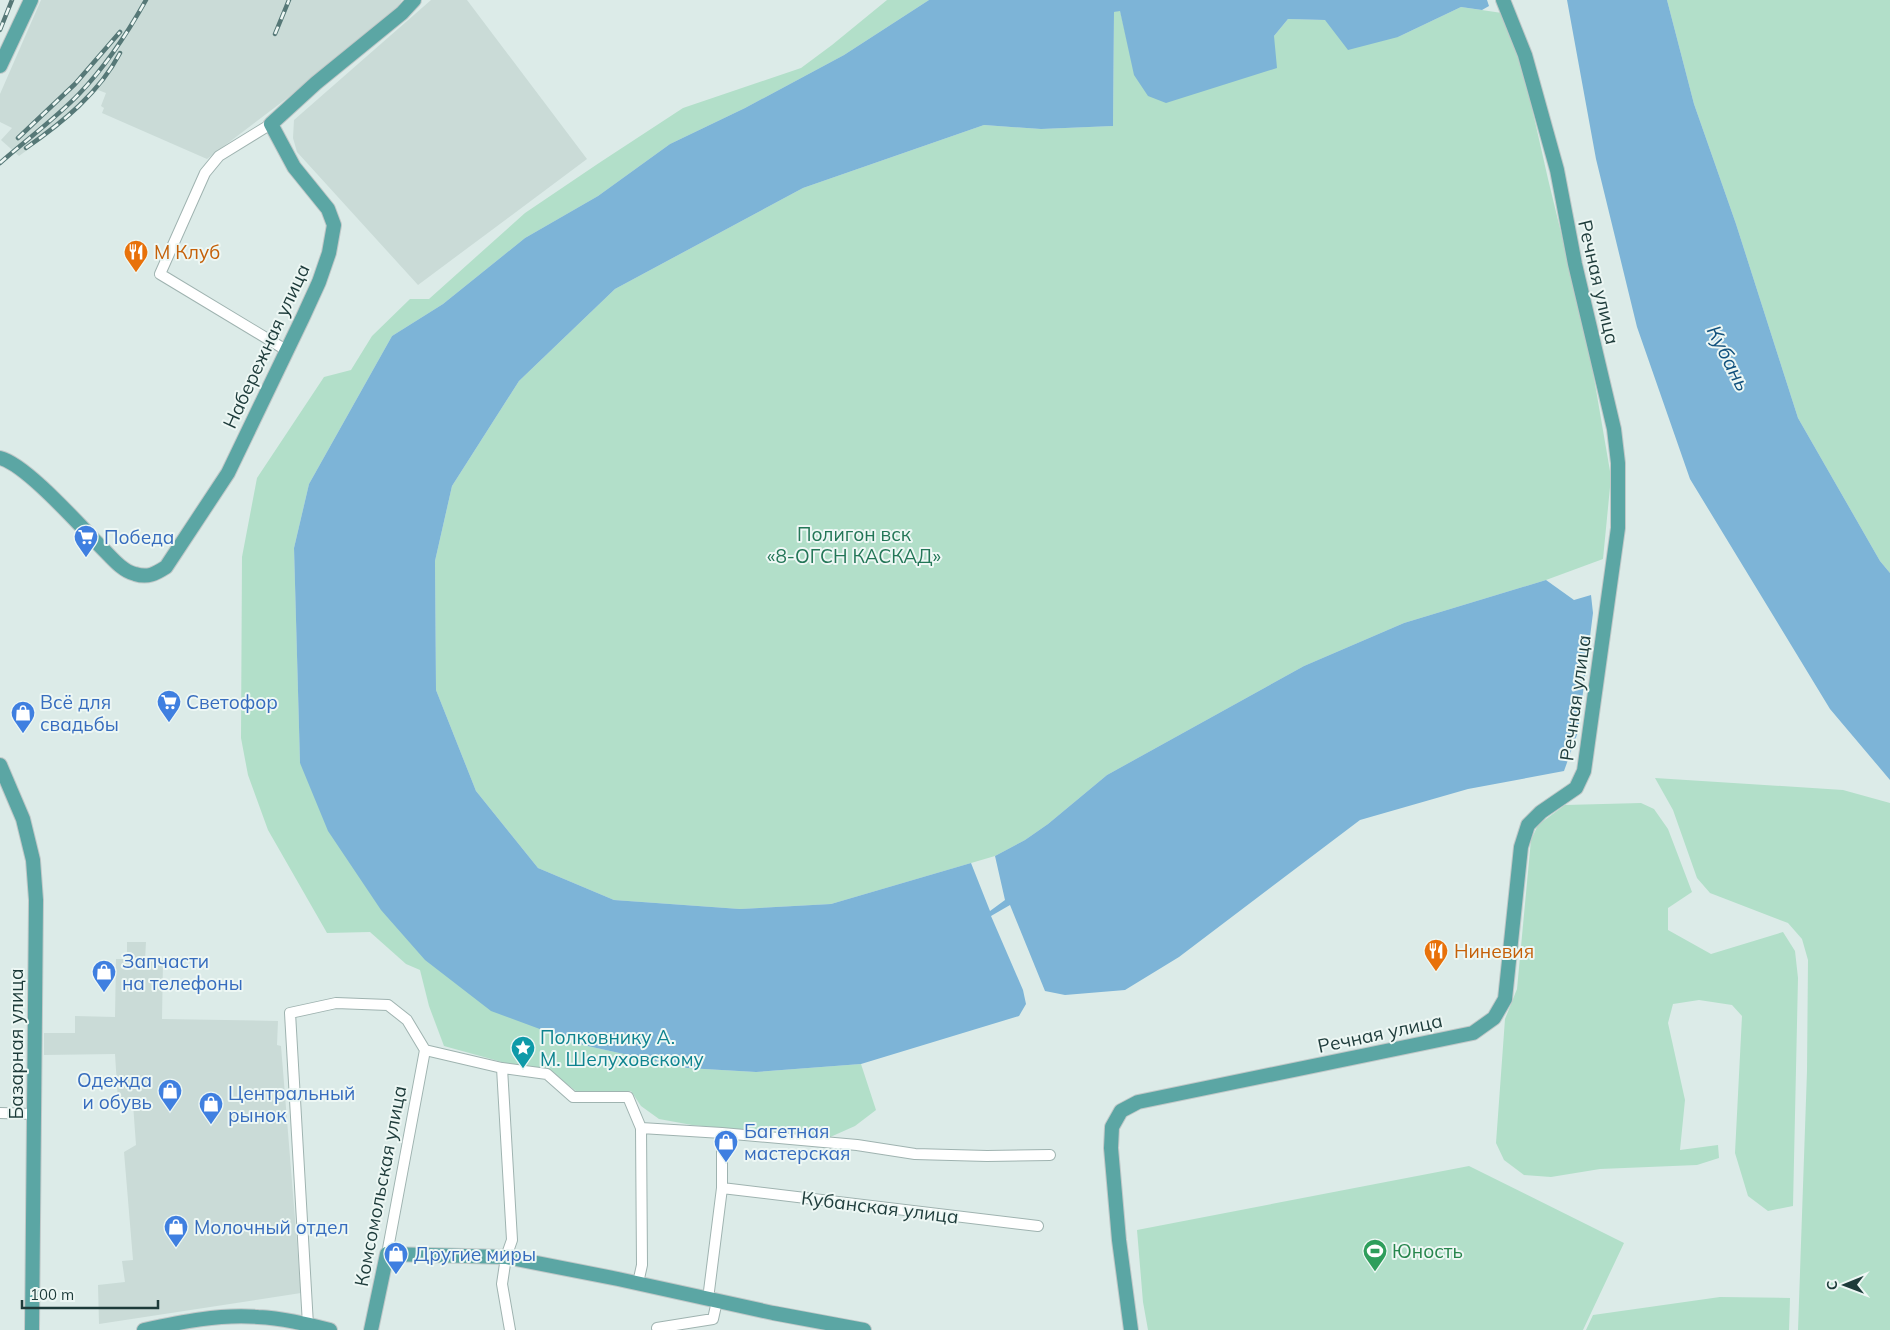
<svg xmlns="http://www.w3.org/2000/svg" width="1890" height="1330" font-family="Mulish,sans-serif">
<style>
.built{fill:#cadbd7}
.green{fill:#b2dfc9}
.water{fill:#7db4d7}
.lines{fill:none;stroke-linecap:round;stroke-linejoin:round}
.minor-casing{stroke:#9fb3b0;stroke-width:12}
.major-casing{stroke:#c0c8c8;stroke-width:16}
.minor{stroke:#fff;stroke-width:10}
.major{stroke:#5ba6a4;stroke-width:14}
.rail-casing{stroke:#567877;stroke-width:4.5}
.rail{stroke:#edf7f4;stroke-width:2.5;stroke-dasharray:8;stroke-linecap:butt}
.labels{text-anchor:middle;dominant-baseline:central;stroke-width:4;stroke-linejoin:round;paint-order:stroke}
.food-label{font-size:19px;fill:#c56008;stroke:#edf7f4;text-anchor:start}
.street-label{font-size:19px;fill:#1d3b3a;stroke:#edf7f4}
.park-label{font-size:19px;fill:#237657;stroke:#edf7f4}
.shop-label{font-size:19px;fill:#366cbe;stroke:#edf7f4;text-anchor:start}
.culture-label{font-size:19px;fill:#0d838f;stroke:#edf7f4;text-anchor:start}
.leisure-label{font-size:19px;fill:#27864d;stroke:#edf7f4;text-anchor:start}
.water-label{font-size:20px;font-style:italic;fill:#11517d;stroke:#edf7f4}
</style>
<rect width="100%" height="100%" fill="#dcebe8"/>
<!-- built -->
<path class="built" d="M41,0H402L397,8L286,99L207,159L102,113L104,108L101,106L106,93L98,90L56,129L19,156L1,140L12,128L0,122V94Z
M431,0H467L587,159L418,285L297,152L293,138L294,120Z
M127,942H146L145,960H163L162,1019L278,1021L277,1045L281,1046L301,1293L99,1324L98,1285L125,1282L122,1261L133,1260L124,1152L136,1145L133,1104L127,1100L118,1101L115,1054L44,1055V1033H75V1016L115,1017L116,959H127Z"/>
<!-- green -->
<path class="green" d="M887,0H929L844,55L745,108L670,144L598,196L525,238L443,304L392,336L309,484L294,548L300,763L583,1045L687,1068L756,1072L861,1064L876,1110L855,1126L828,1138L692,1125L659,1119L641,1106L631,1091H576L546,1068H524L444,1046L429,1006L420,970L406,964L370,932L327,933L268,830L248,775L241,738L242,557L257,478L324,377L351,370L372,336L410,299H429L525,213L599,163L683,108L801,68L832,45Z
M1667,0H1890V573L1880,561L1798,418L1736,224L1694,104Z
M1461,7L1502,13L1520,55L1548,179L1588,343L1611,477L1603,559L1546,580L1404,623L1304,666L1107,775L1048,824L1025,840L995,856L831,904L740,909L614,900L538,868L476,791L436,690L435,561L452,486L519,381L615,289L803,188L984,125L1041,129L1113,126L1114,12L1120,10L1135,75L1274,36L1288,19L1325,20L1398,37Z
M1655,778L1843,790L1890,803V1330H1798L1807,1071L1808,960L1802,939L1788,923L1710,893L1697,878L1673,810Z
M1641,803L1654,809L1668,829L1692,892L1668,908V930L1711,954L1783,932L1795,951L1798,978L1793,1206L1768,1211L1748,1196L1735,1153L1742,1016L1732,1005L1699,1000L1673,1004L1668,1023L1685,1100L1680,1150L1718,1145L1719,1158L1697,1165L1600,1169L1551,1177L1524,1175L1504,1160L1496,1143L1505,1019L1517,989L1531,840L1538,825L1565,805Z
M1469,1166L1624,1243L1583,1330H1148L1143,1302L1137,1230Z
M1720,1297L1790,1298L1789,1330H1586L1593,1315Z"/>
<!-- water -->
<path class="water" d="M929,0H1487L1489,6L1482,10L1461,7L1398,37L1348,50L1325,20L1288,19L1274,36L1277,68L1166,103L1148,96L1134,75L1120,11L1114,12L1113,126L1041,129L984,125L803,188L615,289L519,381L452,486L435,561L436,690L476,791L538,868L614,900L740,909L831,904L971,863L990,911L1005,900L995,856L1025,840L1048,824L1107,775L1304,666L1404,623L1546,580L1574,600L1591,595L1593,613L1578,732L1564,771L1468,789L1360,820L1179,957L1125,990L1065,995L1045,991L1010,905L991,916L1023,990L1026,1004L1019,1016L861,1064L756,1072L687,1068L583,1045L491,1011L425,960L381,910L328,831L300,763L294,548L309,484L392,336L443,304L525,238L598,196L670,144L745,108L844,55Z
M1567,0H1667L1694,104L1736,224L1798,418L1880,561L1890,573V780L1830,709L1690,479L1637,327L1596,159Z"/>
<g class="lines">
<defs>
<path id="minor" d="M271,124L219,156L205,173L160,274L286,350
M425,1050L502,1068L547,1074L573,1097H628L641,1128L722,1133L857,1145L915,1154L987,1156L1050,1155
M502,1068L512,1240L506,1257L502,1284L510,1330
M0,1113L34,1114
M722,1188L1038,1226
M387,1254L425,1050
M638,1283L642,1265L641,1128
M708,1299L722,1188V1133
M308,1325L290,1013L336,1003L388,1005L407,1020L425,1050
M657,1328L713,1319L717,1301"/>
<path id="major" d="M0,66L31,0
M0,458C26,464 81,527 102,548C111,557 122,571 135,574C148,578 155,574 166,567L228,473L303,317L319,282L329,253L334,225L328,209L294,167L271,124L316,83L402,13L414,0
M0,765L23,819L33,860L36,900L32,1330
M144,1330C181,1322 219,1314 258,1317C282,1318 306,1324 330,1330
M371,1330L387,1254L506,1257L618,1279L773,1313L864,1330
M1131,1330L1119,1240L1111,1148L1112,1127L1121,1111L1138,1102L1473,1033L1494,1018L1505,999L1521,847L1528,825L1541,812L1576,788L1584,771L1618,528V463L1614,429L1575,264L1557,170L1525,55L1503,0"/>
</defs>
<!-- minor casing -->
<use href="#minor" class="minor-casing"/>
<!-- major casing -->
<use href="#major" class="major-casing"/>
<!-- minor -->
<use href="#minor" class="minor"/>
<!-- major -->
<use href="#major" class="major"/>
<defs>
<path id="rail" d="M0,30L12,0
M275,34L289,0
M18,138L75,84L120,32
M26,148C63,122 99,93 120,53
M0,163C26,140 55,119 79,94C106,66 127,34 146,0"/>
</defs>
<!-- rail casing -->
<use href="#rail" class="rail-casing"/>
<!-- rail -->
<use href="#rail" class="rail"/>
</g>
<!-- icons -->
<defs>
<symbol id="restaurant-pin" viewBox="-11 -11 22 30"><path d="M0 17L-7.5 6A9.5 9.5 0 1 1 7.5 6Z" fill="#e8710a" stroke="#edf7f4"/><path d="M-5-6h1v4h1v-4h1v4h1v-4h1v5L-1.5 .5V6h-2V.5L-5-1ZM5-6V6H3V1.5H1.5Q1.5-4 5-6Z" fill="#fff"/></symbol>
<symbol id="supermarket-pin" viewBox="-11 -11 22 30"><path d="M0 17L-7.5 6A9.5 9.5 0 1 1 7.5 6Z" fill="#3f7fe0" stroke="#edf7f4"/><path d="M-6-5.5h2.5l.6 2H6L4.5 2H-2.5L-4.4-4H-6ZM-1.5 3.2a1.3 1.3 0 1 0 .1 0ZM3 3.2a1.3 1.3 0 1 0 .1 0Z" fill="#fff"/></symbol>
<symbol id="shop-pin" viewBox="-11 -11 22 30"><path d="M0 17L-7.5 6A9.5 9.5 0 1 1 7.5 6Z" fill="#3f7fe0" stroke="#edf7f4"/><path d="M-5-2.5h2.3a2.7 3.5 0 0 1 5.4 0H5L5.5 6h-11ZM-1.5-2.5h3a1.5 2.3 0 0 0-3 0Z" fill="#fff"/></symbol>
<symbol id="sight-pin" viewBox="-11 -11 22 30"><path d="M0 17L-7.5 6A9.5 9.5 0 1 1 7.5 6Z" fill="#0f9aa8" stroke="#edf7f4"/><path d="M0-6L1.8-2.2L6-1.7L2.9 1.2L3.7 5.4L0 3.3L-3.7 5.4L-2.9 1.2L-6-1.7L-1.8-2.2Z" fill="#fff"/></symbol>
<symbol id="stadium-pin" viewBox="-11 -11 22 30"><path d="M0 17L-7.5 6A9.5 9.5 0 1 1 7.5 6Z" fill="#2e9e5b" stroke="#edf7f4"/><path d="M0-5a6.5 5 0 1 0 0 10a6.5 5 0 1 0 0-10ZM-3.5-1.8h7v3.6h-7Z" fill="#fff"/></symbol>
</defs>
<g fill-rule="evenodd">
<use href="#restaurant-pin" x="122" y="238" width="28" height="38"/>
<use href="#supermarket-pin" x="72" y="523" width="28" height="38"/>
<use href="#supermarket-pin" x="155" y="688" width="28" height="38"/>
<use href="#shop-pin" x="9" y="699" width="28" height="38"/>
<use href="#restaurant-pin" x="1422" y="937" width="28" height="38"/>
<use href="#shop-pin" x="90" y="958" width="28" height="38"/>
<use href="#sight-pin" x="509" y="1034" width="28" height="38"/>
<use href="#shop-pin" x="156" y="1077" width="28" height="38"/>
<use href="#shop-pin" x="197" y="1090" width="28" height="38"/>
<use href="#shop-pin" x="712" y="1128" width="28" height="38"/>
<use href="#shop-pin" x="162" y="1213" width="28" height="38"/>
<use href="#stadium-pin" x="1361" y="1237" width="28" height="38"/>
<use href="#shop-pin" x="382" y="1240" width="28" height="38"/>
</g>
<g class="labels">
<!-- food labels -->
<g class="food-label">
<text x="154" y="252">М Клуб</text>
<text x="1454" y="951">Ниневия</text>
</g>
<!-- street labels -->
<g class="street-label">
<text transform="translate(1599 282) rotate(77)">Речная улица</text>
<text transform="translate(266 346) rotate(-65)">Набережная улица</text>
<text transform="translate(1575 698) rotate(-82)">Речная улица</text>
<text transform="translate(1380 1033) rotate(-12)">Речная улица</text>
<text transform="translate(16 1044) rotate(-90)">Базарная улица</text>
<text transform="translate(380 1186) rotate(-79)">Комсомольская улица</text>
<text transform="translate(880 1207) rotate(7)">Кубанская улица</text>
</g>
<!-- park labels -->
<g class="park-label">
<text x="854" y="534">Полигон вск<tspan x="854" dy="22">«8-ОГСН КАСКАД»</tspan></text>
</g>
<!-- shop labels -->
<g class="shop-label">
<text x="104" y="537">Победа</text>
<text x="40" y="702">Всё для<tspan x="40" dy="22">свадьбы</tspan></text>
<text x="186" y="702">Светофор</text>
<text x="122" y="961">Запчасти<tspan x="122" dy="22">на телефоны</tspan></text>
<text x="152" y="1080" text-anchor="end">Одежда<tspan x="152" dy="22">и обувь</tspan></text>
<text x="228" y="1093">Центральный<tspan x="228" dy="22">рынок</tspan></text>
<text x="744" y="1131">Багетная<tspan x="744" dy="22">мастерская</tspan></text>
<text x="194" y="1227">Молочный отдел</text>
<text x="414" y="1254">Другие миры</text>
</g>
<!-- culture labels -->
<g class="culture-label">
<text x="540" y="1037">Полковнику А.<tspan x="540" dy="22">М. Шелуховскому</tspan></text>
</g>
<!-- leisure labels -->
<g class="leisure-label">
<text x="1392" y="1251">Юность</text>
</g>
<!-- water labels -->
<g class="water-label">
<text transform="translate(1729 358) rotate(63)">Кубань</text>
</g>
</g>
<!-- north arrow -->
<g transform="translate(1845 1285) rotate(269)" stroke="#edf7f4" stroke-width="4" paint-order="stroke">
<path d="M0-4L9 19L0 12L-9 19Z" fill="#1d3b3a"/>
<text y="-8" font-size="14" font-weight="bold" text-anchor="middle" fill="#1d3b3a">С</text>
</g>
<!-- scale -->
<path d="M22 1300v8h136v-8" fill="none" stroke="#1d3b3a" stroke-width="2.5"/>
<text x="30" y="1300" font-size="15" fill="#1d3b3a" stroke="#edf7f4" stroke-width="4" paint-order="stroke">100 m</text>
</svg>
